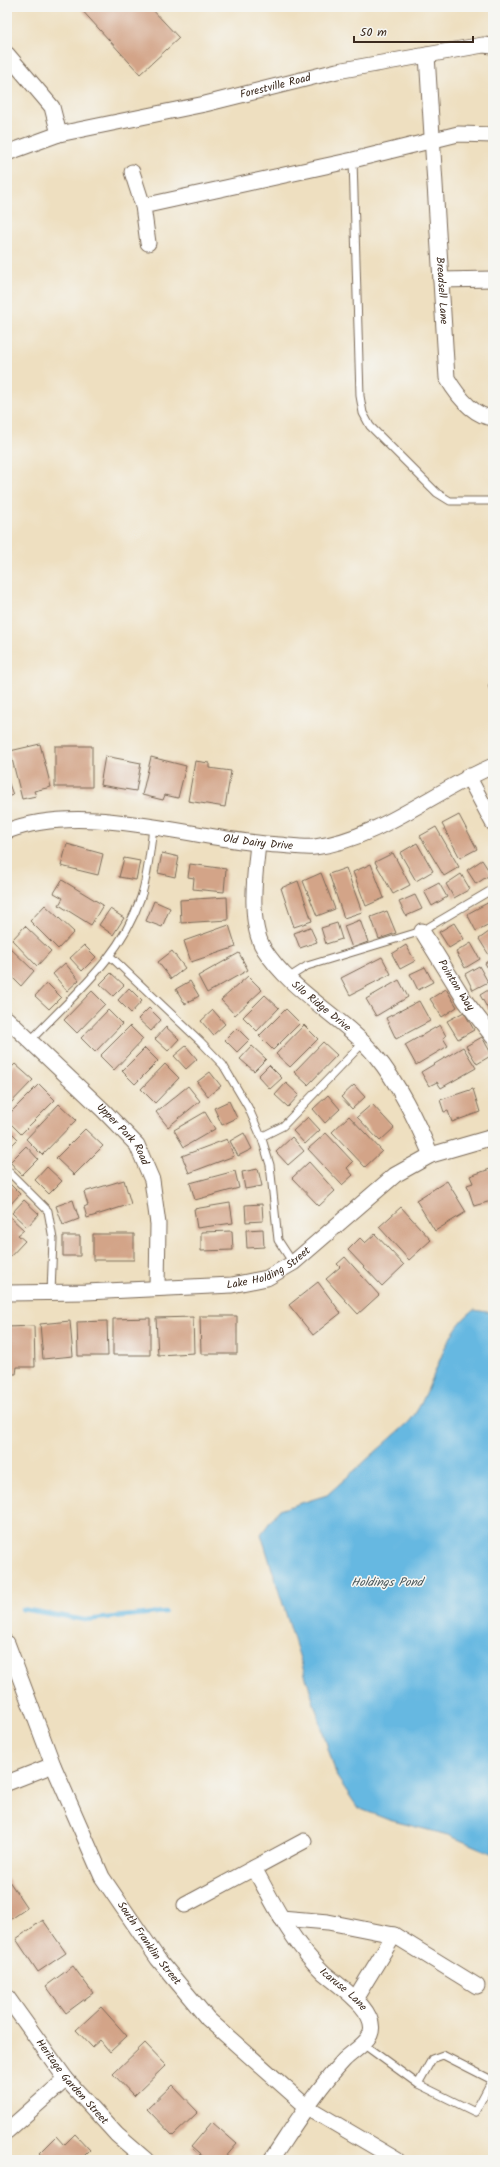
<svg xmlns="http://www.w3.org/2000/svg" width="500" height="2167" font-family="Kalam,sans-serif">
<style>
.water{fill:#66b8e1;stroke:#507180}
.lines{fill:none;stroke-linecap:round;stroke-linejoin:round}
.stream{stroke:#66b8e1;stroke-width:4.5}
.building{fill:#d3a488}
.service-casing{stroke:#7a6957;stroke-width:9}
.minor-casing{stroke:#7a6957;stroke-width:17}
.service{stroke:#fff;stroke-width:7}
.minor{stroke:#fff;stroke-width:15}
.labels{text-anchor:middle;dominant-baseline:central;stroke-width:3;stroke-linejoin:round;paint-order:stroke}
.street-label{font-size:11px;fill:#3b2a1e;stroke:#f6f6f2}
.water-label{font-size:12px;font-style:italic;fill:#485558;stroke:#f6f6f2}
</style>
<rect width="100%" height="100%" fill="#f6f6f2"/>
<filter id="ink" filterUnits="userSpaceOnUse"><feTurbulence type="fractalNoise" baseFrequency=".025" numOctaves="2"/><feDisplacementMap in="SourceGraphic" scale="8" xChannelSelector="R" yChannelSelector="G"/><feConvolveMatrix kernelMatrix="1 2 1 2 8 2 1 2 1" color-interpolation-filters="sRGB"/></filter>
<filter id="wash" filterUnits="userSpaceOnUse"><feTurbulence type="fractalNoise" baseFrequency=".012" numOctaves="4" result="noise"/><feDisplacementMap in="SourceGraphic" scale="16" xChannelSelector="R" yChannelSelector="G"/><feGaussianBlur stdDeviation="0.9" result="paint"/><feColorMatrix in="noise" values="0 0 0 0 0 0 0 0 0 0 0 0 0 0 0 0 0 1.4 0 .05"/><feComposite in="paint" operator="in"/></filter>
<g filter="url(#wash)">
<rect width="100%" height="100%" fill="#eedfc0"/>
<!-- water -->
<path class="water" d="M474,1310L493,1313V1854L448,1835L389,1820L358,1808L337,1777L261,1534L279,1510L327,1495L409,1422C435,1391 440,1333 474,1310Z"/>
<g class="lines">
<!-- stream -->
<path class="stream" d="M22,1609L85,1620L165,1612"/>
</g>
<g id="blocks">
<!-- building -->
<path class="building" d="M79,7H150L179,38L140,74Z
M493,683V701L488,685Z
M40,744L51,787L34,791L36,796L22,799L10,751Z
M55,746H92V787H55Z
M105,756L141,763L136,791L100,785Z
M151,757L186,766L178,798L165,795L163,800L142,795Z
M195,761L209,763V768L231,771L225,807L188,801Z
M7,778L13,795L7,797Z
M459,815L477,849L460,858L442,824Z
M436,827L459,867L444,876L420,836Z
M417,843L433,871L416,881L400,853Z
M67,844L103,854L98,875L61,866Z
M162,853L179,857L175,877L158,873Z
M393,853L410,885L393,894L375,862Z
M124,858L140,861L136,880L119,877Z
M482,860L491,874L476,884L467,870Z
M190,864L226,869L224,892L193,889L194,878L188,877Z
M371,864L384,898L366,906L353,872Z
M346,868L362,912L344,918L329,874Z
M321,873L335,909L317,916L303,881Z
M461,874L470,889L454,898L446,884Z
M62,880L103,905L91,925L59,905L63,898L54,893Z
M298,881L312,921L294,927L281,888Z
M439,883L447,897L432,906L424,891Z
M415,895L422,909L406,916L399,902Z
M227,897L228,920L181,923L180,900Z
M493,900V922L476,931L467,914Z
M154,901L170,908L162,927L146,921Z
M45,905L74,932L58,949L30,921Z
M110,909L124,918L113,935L99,925Z
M387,911L396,933L379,939L371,917Z
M360,920L368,942L352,948L344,926Z
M337,923L342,939L326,944L321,928Z
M454,923L464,939L449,948L439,932Z
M229,925L236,947L191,962L184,941Z
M25,926L51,951L37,966L12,940Z
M310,927L317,942L300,948L294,933Z
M493,929V953L489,955L479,939Z
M471,943L480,959L465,968L456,952Z
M7,945L34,971L21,986L7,972Z
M84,945L96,957L82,971L70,958Z
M406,945L415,961L400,969L392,954Z
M172,951L185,968L171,979L158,962Z
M239,953L248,970L207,993L198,976Z
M382,957L391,974L350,995L341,978Z
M493,958V978L485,963Z
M65,963L79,980L67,991L53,974Z
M479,966L488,982L473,990L465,974Z
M425,967L433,982L418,990L410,974Z
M111,973L124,985L113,996L100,984Z
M248,976L262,990L235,1015L221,1000Z
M399,980L408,997L376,1016L366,999Z
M190,981L199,996L185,1004L176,989Z
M47,983L61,997L49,1009L35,996Z
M493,987V1008L489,1011L480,995Z
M129,988L142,1001L131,1013L118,1000Z
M446,989L457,1007L442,1017L430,999Z
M92,991L105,1004L77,1033L64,1020Z
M265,995L279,1008L257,1031L243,1017Z
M419,1001L430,1021L396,1039L386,1018Z
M149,1008L161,1020L151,1031L138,1019Z
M286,1009L300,1023L273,1050L259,1036Z
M108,1010L122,1024L95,1052L81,1038Z
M213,1010L225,1024L213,1035L201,1021Z
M464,1012L474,1030L458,1039L447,1021Z
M304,1025L318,1039L290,1067L276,1054Z
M440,1025L446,1036L443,1038L448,1046L416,1065L405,1045Z
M130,1026L143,1039L114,1070L100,1056Z
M166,1027L179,1039L168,1051L155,1039Z
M237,1028L249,1040L237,1052L225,1040Z
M482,1037L492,1055L477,1064L466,1046Z
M323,1042L337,1055L308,1085L294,1072Z
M186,1046L197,1059L186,1069L174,1056Z
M252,1046L266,1059L254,1071L240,1059Z
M463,1047L476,1068L441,1088L437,1082L429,1086L421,1072Z
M145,1048L158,1061L135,1084L122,1071Z
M7,1055L11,1059L7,1063Z
M15,1064L33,1080L7,1107V1072Z
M165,1064L179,1078L155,1103L141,1089Z
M269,1065L282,1078L270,1089L258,1076Z
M210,1072L221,1086L208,1096L197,1082Z
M286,1083L299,1095L288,1107L275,1095Z
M39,1084L55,1100L21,1134L7,1120V1116Z
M354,1085L365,1097L352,1109L341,1097Z
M188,1086L200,1101L168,1127L156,1112Z
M473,1089L480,1112L452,1122L448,1111L444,1112L440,1100Z
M328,1095L340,1109L325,1123L313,1109Z
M229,1101L237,1118L222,1125L214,1108Z
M59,1104L76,1120L42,1155L26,1139Z
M372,1104L394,1128L380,1141L357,1117Z
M205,1112L215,1129L184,1147L174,1130Z
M349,1116L382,1151L365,1167L332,1132Z
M308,1117L320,1130L305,1144L293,1131Z
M7,1128L18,1139L7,1150Z
M85,1129L103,1146L74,1175L56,1158Z
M244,1133L252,1149L238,1156L230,1141Z
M326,1133L353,1162L347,1168L353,1175L342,1185L308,1149Z
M292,1137L304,1151L288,1165L276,1152Z
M227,1139L234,1156L189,1173L182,1156Z
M26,1146L38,1159L22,1175L10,1162Z
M309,1162L335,1191L319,1206L292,1178Z
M47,1167L62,1181L49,1194L35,1180Z
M493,1168V1207L491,1201L474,1206L467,1185L473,1183L470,1176Z
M258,1169L262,1186L245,1189L242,1172Z
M235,1171L239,1188L195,1200L190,1183Z
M124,1180L131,1204L87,1218L84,1207L88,1205L84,1192Z
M7,1181L20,1194L8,1207L7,1206Z
M447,1181L466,1212L435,1231L416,1200Z
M24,1200L39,1214L27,1227L12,1213Z
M73,1200L79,1219L63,1225L56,1206Z
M230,1203L233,1223L197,1228L194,1209Z
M262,1204L263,1221L246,1222L245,1205Z
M401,1207L431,1240L409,1260L379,1227Z
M10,1217L24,1230L18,1235L25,1241L7,1260V1220Z
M263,1229L264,1247L247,1248L246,1230Z
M232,1231L233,1250L201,1251V1232Z
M93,1234H134V1260H93Z
M375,1234L404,1265L382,1286L348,1250L360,1238L365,1243Z
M63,1236H80V1256H63Z
M345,1257L379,1295L358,1314L326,1279L340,1267L337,1264Z
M318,1282L341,1313L313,1335L289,1305Z
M200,1316H237V1354H201Z
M193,1317L194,1353L158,1355L156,1318Z
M150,1318V1355H113V1319Z
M70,1321L73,1356L43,1359L40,1324Z
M107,1321L108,1356H78L77,1322Z
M34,1326L35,1367H17L16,1374H7V1327Z
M7,1878L27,1908L7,1922Z
M43,1920L66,1953L38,1972L16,1939Z
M73,1966L93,1993L66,2013L46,1986Z
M101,2007L127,2036L110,2052L100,2040L92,2047L76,2030Z
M145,2043L166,2065L134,2096L113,2074Z
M172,2085L198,2112L173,2136L147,2109Z
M212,2122L237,2144L223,2160H206L191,2147Z
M75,2134L90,2150L80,2160H46L39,2153L56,2136L64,2145Z"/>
</g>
</g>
<g filter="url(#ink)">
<use href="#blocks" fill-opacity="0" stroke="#7a6957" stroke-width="1"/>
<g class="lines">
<defs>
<path id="service" d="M353,160L360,396L363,413L370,426L437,493L450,501H493
M110,956L200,1041L223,1065L248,1107L262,1139L270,1165L278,1240L293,1263
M288,978L307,966L422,931L493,889
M30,1041C73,995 120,959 141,897C148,876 150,850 153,828
M261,1137L283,1126L363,1043
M7,1170L48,1211L53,1239L51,1293
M363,2044L418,2084L475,2112L492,2080L443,2055L432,2059L418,2084"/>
<g id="minor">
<path d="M7,54L52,107L59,134"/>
<path id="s1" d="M427,55L447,378C457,395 473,416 493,418"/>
<path id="s2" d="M7,153L59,134L205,104L337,71L483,45L493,46"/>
<path d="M132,172L143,206"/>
<path d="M148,243L143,206L353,160L458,134L493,135"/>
<path d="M441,280L493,279"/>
<path d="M468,776L493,823"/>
<path id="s3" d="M7,831C88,800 195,841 279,845C291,846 304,848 315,847C379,839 435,790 493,766"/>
<path id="s4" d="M258,844C255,872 248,924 264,949C291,992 342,1016 375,1055C399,1084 416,1120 431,1155"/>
<path id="s5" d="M422,931L466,1002L493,1037"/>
<path id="s6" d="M7,1019L103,1110L137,1145L152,1180L158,1224L157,1287"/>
<path id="s7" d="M7,1293L86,1292L232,1285L267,1278L293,1263L395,1175L431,1155L493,1137"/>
<path id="s8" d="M7,1643L53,1765L102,1877L158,1959L208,2019L307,2107L397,2160"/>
<path d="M7,1783L53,1765"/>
<path id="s9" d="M254,1868C275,1906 292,1943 324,1973C339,1986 380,2012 370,2035C364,2046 353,2051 344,2060C316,2090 294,2126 271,2160"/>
<path d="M185,1905L304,1841"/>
<path d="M281,1918L328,1922L394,1935L477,1986"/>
<path id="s10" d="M7,1997L66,2079L117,2135L146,2160"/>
<path d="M355,1999L394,1935"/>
<path d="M7,2131L66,2079"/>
</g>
</defs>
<!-- service casing -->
<use href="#service" class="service-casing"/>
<!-- minor casing -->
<use href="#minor" class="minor-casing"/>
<!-- service -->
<use href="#service" class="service"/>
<!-- minor -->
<use href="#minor" class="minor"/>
</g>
</g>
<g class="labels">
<!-- street labels -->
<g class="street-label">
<text stroke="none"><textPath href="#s2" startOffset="277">Forestville Road</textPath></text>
<text stroke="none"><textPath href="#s1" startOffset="236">Breadsell Lane</textPath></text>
<text stroke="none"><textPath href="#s3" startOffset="254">Old Dairy Drive</textPath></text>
<text stroke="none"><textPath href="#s5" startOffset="64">Pointon Way</textPath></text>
<text stroke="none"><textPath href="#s4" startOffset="188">Silo Ridge Drive</textPath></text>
<text stroke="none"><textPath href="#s6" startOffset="164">Upper Park Road</textPath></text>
<text stroke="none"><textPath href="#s7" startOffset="266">Lake Holding Street</textPath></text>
<text stroke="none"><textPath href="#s8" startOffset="334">South Franklin Street</textPath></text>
<text stroke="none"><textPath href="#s9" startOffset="152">Icaruse Lane</textPath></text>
<text stroke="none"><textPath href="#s10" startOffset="107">Heritage Garden Street</textPath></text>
</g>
<!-- water labels -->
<g class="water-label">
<text x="387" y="1582">Holdings Pond</text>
</g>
</g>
<!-- margin -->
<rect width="500" height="2167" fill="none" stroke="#f6f6f2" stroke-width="24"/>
<!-- scale -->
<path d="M354 36v6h119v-6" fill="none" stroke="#3b2a1e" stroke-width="2"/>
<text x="360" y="36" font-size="12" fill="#3b2a1e" stroke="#f6f6f2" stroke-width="3" paint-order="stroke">50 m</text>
</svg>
